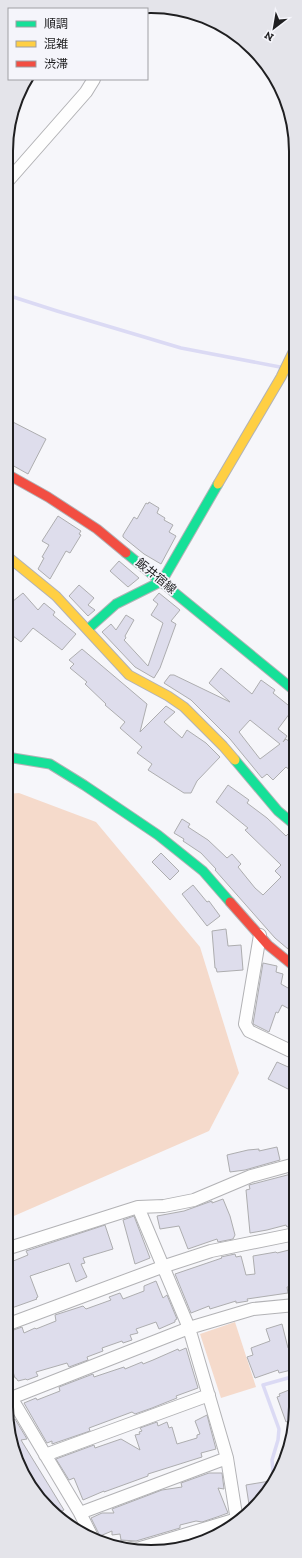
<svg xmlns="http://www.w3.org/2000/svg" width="302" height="1558" font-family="'Zilla Slab','Noto Sans JP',serif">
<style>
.green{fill:#f5dacb}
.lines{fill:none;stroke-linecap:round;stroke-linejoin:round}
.stream{stroke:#dbdaf4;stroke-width:3.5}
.building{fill:#deddec;stroke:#adadaf;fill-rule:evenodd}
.street-casing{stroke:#b2b2b5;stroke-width:14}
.fast-casing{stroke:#b2b2b5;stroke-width:11}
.slow-casing{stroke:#b2b2b5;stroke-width:11}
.jam-casing{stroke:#b2b2b5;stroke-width:11}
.street{stroke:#fefefe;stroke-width:12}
.fast{stroke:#16e098;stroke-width:9}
.slow{stroke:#ffcf43;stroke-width:9}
.jam{stroke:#f24e42;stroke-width:9}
.labels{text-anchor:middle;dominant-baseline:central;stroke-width:3.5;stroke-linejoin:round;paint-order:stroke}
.street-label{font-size:12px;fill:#1f1f21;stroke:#f5f5fb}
.rim{fill:none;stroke:#1f1f21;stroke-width:2}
</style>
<rect width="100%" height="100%" fill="#f6f6fa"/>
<!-- green -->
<path class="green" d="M19,793L96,822L200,947L239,1073L209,1131L7,1219H6L7,794Z
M235,1322L256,1387L221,1398L200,1334Z"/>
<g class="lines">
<!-- stream -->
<path class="stream" d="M7,295L57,311L181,348L280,367
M274,1483L272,1460L278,1440L279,1429L263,1385L295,1376"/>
</g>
<!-- building -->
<path class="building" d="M7,419L46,439L28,474L12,465L7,464Z
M149,502L159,508L157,513L165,518L164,520L173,525L169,532L176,536L161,564L144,554L123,537V535L134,517L137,519L146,503L148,504Z
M58,516L81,531L79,534L81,535L70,553L66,551L50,579L38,569L44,558L42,557L49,545L42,541Z
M119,561L139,578L128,587L110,571Z
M79,585L94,598L88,605L95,610L88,616L69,596Z
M23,593L38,610L44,603L55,612L53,615L76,634L62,650L33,628L21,642L9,633L10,620H7V606Z
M159,593L180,610L171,621L176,624L160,668L154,678L135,667L102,632L111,624L116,630L126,615L134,620L125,636L126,638L124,640L148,666L163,623L151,615L158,604L153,600Z
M82,649L147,704L140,732L166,706L175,712L164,722L182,738L187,730L206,743L220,757L197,781L191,793H184L148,770L152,764L137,753L142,747L120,728L125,722L105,705L106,704L85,684L87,682L70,668L74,664L69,660Z
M221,668L252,694L261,680L275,690L273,693L293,709L278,729L287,736L283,742L286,739L295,746V774L286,767L273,780L267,774L262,778L230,739L191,700L164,683L170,675H174L230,702L209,683ZM250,720L280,744L260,759L239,732Z
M228,785L249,800L247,803L267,818L286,836L289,833L295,834V916L288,949L275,938L215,870L216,869L201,853L183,841L184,839L174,833L182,819L190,824L188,827L208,840L227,858L232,854L241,864L238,867L255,888L263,895L281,877L275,871L281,865L245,830L248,828L216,802Z
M161,853L179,871L170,880L152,862Z
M193,885L207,902L209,901L220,916L207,926L182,894Z
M226,929L228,946L241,945L243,970L217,972L216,968H215L212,931Z
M263,963L277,966L276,972L283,974L281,984L295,992V1012L282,1005L278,1013L276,1012L269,1032L253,1024Z
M277,1062L295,1070V1085L292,1091L268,1079Z
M277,1147L280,1160L245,1170L230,1172L227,1155L248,1150L259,1149V1151Z
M295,1173V1225L287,1227L286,1225L267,1230L250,1233L246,1190L250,1189L249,1185Z
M223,1199L230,1216L235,1235L233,1239L218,1242L217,1239L188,1249L179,1226L160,1229L157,1216L184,1211L212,1201V1203Z
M134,1216L150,1258L135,1264L123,1220Z
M105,1225L113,1249L83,1258L85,1263L81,1264L87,1277L76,1282L69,1263L30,1276L38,1297L36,1298L37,1299L6,1310V1264L28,1255L26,1251Z
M293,1249L295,1250V1286L287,1287L288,1293L247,1299L248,1301L236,1303V1301L210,1309L209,1306L191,1313L175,1274L222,1258L221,1257L235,1254L236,1257L241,1256L246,1275L255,1274L253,1256L276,1252L277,1253Z
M156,1281L163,1298L167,1295L177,1319L175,1320V1322L159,1329L156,1322L136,1329L138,1333L130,1335L132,1340L123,1343L122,1341L102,1348L103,1351L87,1357L88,1360L69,1367L67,1363L36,1372L38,1376L27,1380L26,1379L18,1381L16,1378H15L10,1362L6,1364V1339L10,1338L8,1332L22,1327L24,1333L35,1328L36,1329L56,1321L55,1315L83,1306L86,1309L111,1300L109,1297L120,1293L123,1299L144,1291V1286Z
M282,1324L288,1348L295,1345V1369L279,1373L278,1370L255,1378L247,1357L253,1355L251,1348L270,1341L266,1329Z
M186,1348L198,1388L176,1396L177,1398L152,1408L135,1414L132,1412L89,1428L90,1431L52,1444V1441L47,1443L24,1403L36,1398L37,1400L60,1391L59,1387L93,1374L94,1377L124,1367L125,1369L142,1362L143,1364L153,1360L178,1349L179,1351Z
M289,1390L295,1404V1419L286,1422L277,1397L280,1396L279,1394Z
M207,1415L216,1449L201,1453L202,1457L148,1474V1476L104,1492V1491L83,1500L74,1478L69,1480L56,1459L94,1445L95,1448L121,1439L140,1450L135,1435L140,1434L139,1432L142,1431L140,1428L157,1422L158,1426L167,1422L169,1428L172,1427L177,1444L197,1438V1435L200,1434L195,1421Z
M15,1419L27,1439L21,1440L64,1510L55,1514L48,1509L17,1462L9,1423Z
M209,1473H222L224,1489L218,1488L228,1513L217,1517L202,1522L196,1521L180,1525V1528L136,1541L121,1540L120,1534L112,1535V1531L100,1536L91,1518L102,1513H114L112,1509L162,1490L182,1487L181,1483Z
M276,1480L268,1490L250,1511L246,1485Z"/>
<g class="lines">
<defs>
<path id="street" d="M7,182L86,92L94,79
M260,935L245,1024L249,1031L295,1053
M138,1207L189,1328L227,1458L237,1521
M6,1249L138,1207L164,1206L194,1200L251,1176L295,1164
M6,1325L162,1267L211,1251L295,1234
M6,1389L80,1513L227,1458
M6,1402L11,1398L189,1328L253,1309L295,1305
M45,1455L209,1395
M80,1513L93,1539
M123,1547L137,1549L237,1519"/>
<path id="fast" d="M126,553L295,691
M88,629L116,604L162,581L218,484
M7,757L50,764L84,785L158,835L203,871L230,902
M235,760L278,811L295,825"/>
<path id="slow" d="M218,484L281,377L296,346
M7,556L56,596L129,675L168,696L184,707L223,746L235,760"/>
<path id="jam" d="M7,474L48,497L97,529L126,553
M230,902L268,945L295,967"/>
</defs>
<!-- street casing -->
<use href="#street" class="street-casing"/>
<!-- fast casing -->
<use href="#fast" class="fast-casing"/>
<!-- slow casing -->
<use href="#slow" class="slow-casing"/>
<!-- jam casing -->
<use href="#jam" class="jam-casing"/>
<!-- street -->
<use href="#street" class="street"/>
<!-- fast -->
<use href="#fast" class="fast"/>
<!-- slow -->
<use href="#slow" class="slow"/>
<!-- jam -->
<use href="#jam" class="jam"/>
</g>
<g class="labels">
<!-- street labels -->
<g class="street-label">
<text transform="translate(156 576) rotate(39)">飯井宿線</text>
</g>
</g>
<!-- crop -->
<path d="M0 0H302V1558H0ZM151 13H151A138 138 0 0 1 289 151V1407A138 138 0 0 1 151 1545H151A138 138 0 0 1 13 1407V151A138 138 0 0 1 151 13Z" fill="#e4e4ea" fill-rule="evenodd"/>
<path class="rim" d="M151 13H151A138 138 0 0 1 289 151V1407A138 138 0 0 1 151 1545H151A138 138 0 0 1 13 1407V151A138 138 0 0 1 151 13Z"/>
<!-- legend -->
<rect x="8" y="8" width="140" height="72" fill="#f5f5fb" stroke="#9f9fa4"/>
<rect x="16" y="21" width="20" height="6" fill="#16e098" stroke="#9f9fa4"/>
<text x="44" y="28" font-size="12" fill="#1f1f21">順調</text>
<rect x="16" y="41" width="20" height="6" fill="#ffcf43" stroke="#9f9fa4"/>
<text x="44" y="48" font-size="12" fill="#1f1f21">混雑</text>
<rect x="16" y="61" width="20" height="6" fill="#f24e42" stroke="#9f9fa4"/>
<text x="44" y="68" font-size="12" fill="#1f1f21">渋滞</text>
<!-- north arrow -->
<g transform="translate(274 28) rotate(211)" stroke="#f5f5fb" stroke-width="3" paint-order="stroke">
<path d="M0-3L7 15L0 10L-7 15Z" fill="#1f1f21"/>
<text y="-6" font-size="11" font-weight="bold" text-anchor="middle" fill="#1f1f21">N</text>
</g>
</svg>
